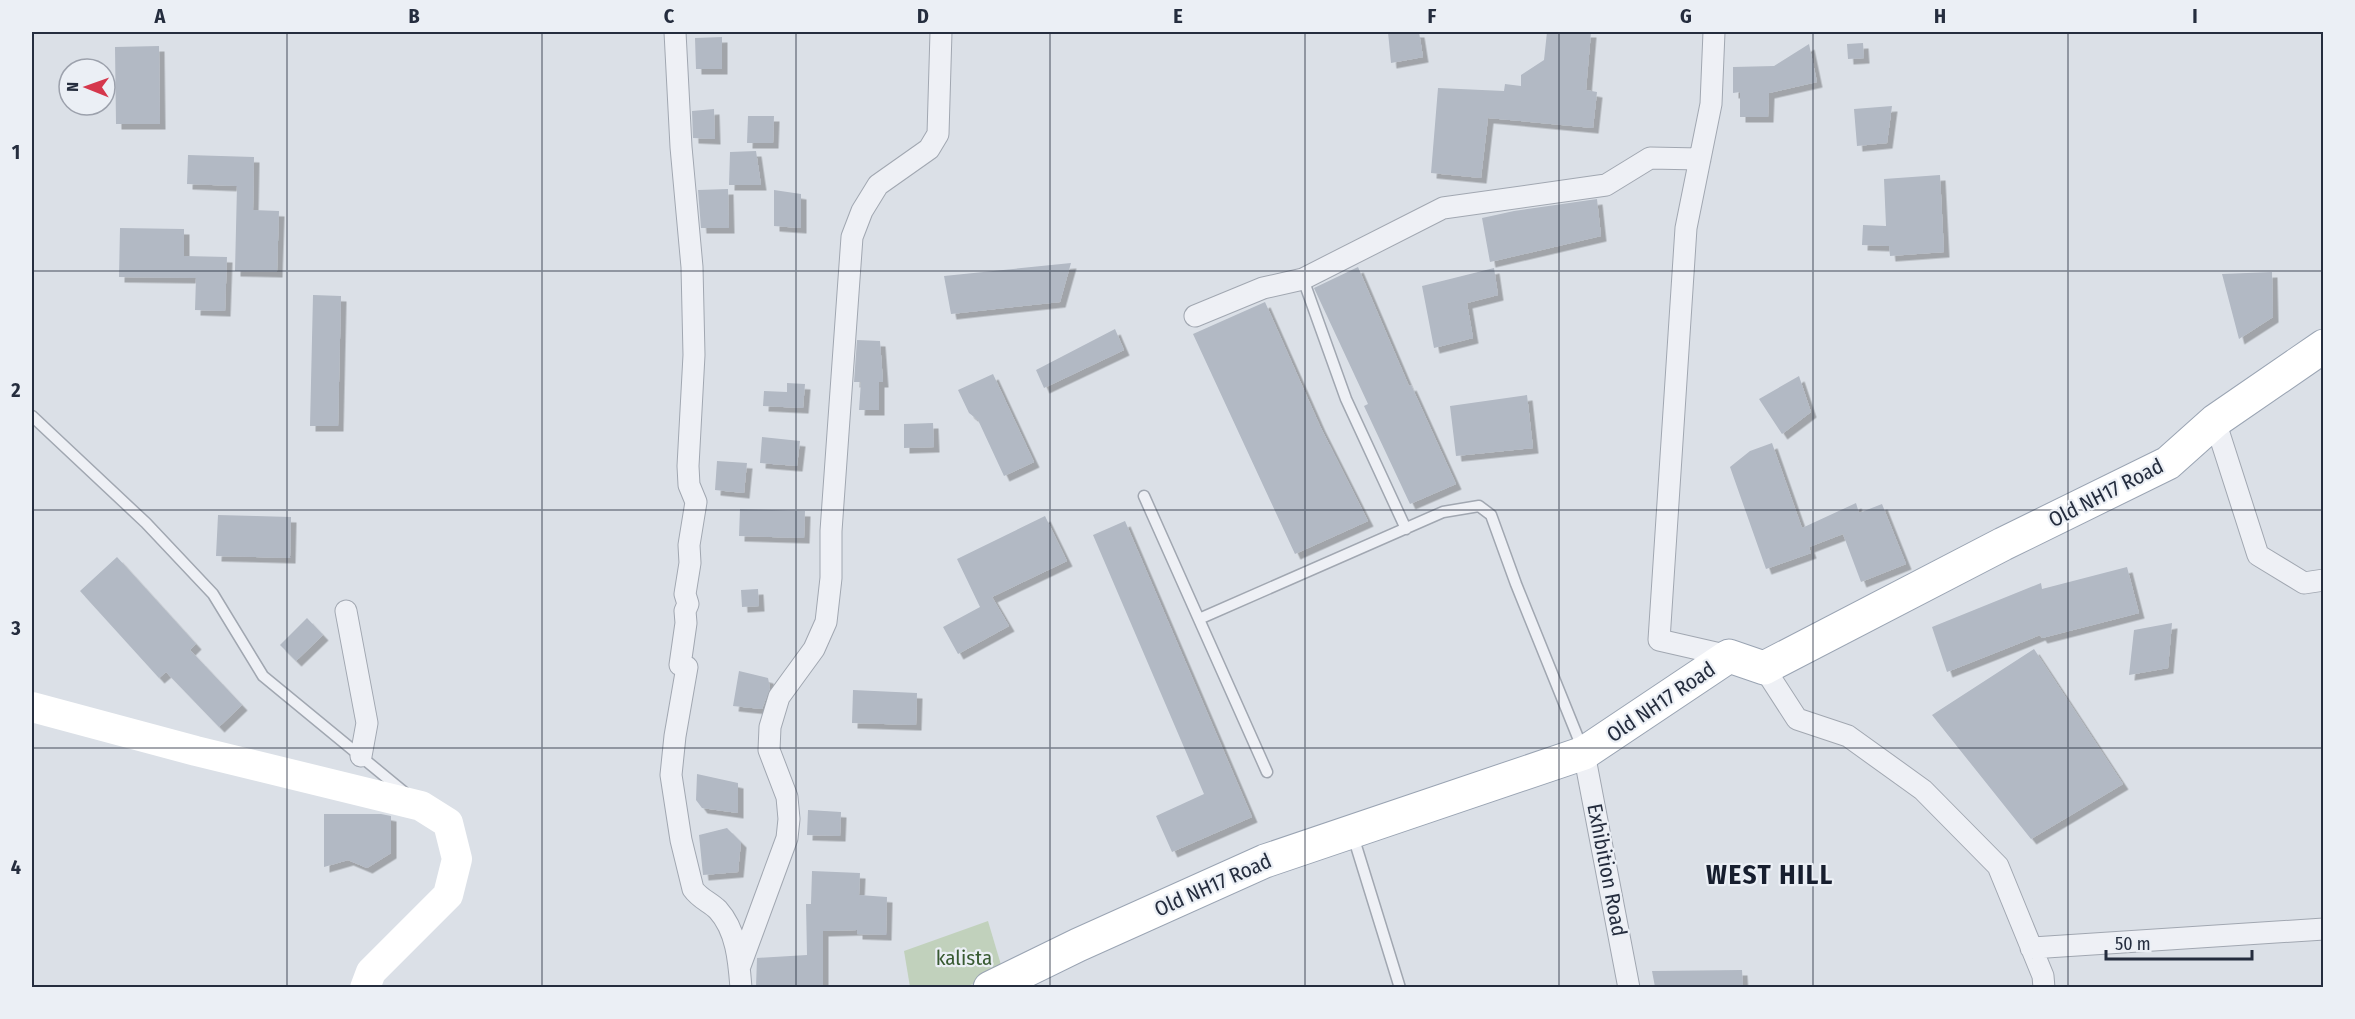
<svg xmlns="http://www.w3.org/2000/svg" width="2355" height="1019" font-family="'Fira Sans Condensed',sans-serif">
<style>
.green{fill:#c1d1bc}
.building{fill:#b2b9c4;filter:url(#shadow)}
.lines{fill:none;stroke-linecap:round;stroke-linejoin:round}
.lane-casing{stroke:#a1a7b1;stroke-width:13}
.street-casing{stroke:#a1a7b1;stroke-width:23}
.primary-casing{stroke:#9aa4b3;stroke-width:35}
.lane{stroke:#eef0f5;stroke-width:10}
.street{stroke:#eef0f5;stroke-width:21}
.secondary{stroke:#fff;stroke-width:30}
.primary{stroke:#fff;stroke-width:33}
.grid{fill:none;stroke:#252d3e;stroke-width:1.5;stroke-opacity:0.55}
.labels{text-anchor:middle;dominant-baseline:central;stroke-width:4.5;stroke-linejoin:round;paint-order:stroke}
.street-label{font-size:21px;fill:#252d3e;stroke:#ebeff5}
.park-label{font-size:21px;fill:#385a31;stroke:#ebeff5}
.district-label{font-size:27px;font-weight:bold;letter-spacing:1.5px;fill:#171e2e;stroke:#ebeff5}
.neatline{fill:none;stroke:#252d3e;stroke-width:2}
.grid-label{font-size:20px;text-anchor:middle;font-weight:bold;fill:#252d3e}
</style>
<defs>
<filter id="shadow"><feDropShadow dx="5.5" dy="5.5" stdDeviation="0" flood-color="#0004"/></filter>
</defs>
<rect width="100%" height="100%" fill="#dbe0e7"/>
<!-- green -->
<path class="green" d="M988,921L1004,975L963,987H910L904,951Z"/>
<!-- building -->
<path class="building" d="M1388,32H1419L1423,57L1391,63Z
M1547,32H1591L1586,90L1597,92L1593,128L1488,118L1481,178L1431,173L1438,88L1504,91L1505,84L1521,86V75L1544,60Z
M722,37V69H696L695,38Z
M1863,43L1864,58L1848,59L1847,44Z
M1809,44L1817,82L1769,93L1768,117H1740V92L1733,93V67L1774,66Z
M159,46L160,124H116L115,47Z
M1892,106L1887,143L1857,146L1854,109Z
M714,109L715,139L693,138L692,111Z
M748,116H774L773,143H747Z
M756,151L761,185H729L730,152Z
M188,155L254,157L253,210L279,211L277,272L235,271L237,186L187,184Z
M1940,175L1944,252L1890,256L1889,246L1862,245L1863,225L1886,226L1884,179Z
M728,189L729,228H701L698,190Z
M774,190L801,194V228L774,226Z
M1597,199L1601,236L1490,262L1482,218L1514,211Z
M120,228L184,229V256L227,257L225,311L195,310L196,278L119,277Z
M1071,263L1060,302L951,314L944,276Z
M1358,267L1409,386L1411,385L1456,484L1410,504L1364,406L1368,404L1314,288Z
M1494,268L1498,295L1467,303L1473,338L1434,348L1422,286Z
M2272,272L2273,317L2239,339L2222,274Z
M313,295L341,296L338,426H310Z
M1265,302L1320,426L1368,521L1295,554L1193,334Z
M1115,329L1124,350L1044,388L1036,370Z
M857,340L880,341L883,382H879V410H859L861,382H854Z
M993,374L1034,462L1004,476L978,420L969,413L958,390Z
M1799,376L1811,412L1782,434L1759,399Z
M787,383L805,384L803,408L763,406L764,391L787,392Z
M1527,395L1533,448L1456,456L1450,406Z
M933,423L934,447L904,448V424Z
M762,437L800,441L797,466L760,463Z
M1772,443L1802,528L1856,503L1859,513L1882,504L1906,564L1861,582L1843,534L1809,547L1811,553L1766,569L1730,467L1750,451Z
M717,461L747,463L744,493L715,490Z
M740,509L805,511L804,538L739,536Z
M218,515L291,517L290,558L216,556Z
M1045,516L1067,561L992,597L1009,626L958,654L943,627L980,607L957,559Z
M1125,521L1252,817L1172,852L1156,816L1204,794L1093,535Z
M117,557L196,644L190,650L242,705L219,727L166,672L159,678L80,591Z
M2127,567L2139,613L2042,638L2040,635L1947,672L1932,627L2041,583L2042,589Z
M758,589L759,606L742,607L741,590Z
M307,618L323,635L296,661L280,645Z
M2172,623L2168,668L2129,675L2134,630Z
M2034,649L2123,784L2031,839L1932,715Z
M739,671L768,678L770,688L762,709L733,706Z
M853,690L917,693L916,725L852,723Z
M697,774L738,783V813L702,808L696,800Z
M808,810L841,812L840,836L807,835Z
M324,814H381L391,816V853L367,868L348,860L324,867Z
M727,828L741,842L738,872L703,875L699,835Z
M812,871L860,873L859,895L887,897L886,935L857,934V930L823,931V987H756L757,958L807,955L806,904H811Z
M1742,970L1743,987H1655L1652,971Z"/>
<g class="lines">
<defs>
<path id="lane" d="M1303,279L1346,399L1406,529
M32,416L146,523L213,594L263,676L404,792
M1144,496L1267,772
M1199,619L1443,512L1479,506L1491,515L1516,584L1583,750
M1353,836L1400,988"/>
<path id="street" d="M675,32L681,147L692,267L694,355L688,466L689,485L696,502L689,545L690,563L685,594L688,604L685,611L686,623L680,665L687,667L675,736L671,775L681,840L693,889C700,899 710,902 718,910C737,931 739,962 741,988
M1714,32L1711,104L1686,228L1659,640L1729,656
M1195,316L1263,288L1303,279L1443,208L1606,185L1650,158L1700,159
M2215,421L2258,555L2304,583L2324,580
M346,611L367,723L361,756
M1764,668L1797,719L1848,736L1923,790L1998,866L2043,976L2044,988
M1584,753L1629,988
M2031,948L2324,929
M740,966L787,838L789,819L787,797L769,750L770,727L779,697L814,649L826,622L831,578V531L852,237L862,211L878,185L929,149L938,134L941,32"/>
<path id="primary" d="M990,988L1078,945L1265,861L1584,753L1729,656L1764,668L2003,544L2168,463L2215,421L2324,346"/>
</defs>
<!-- lane casing -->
<use href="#lane" class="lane-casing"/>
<!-- street casing -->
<use href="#street" class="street-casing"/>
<!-- primary casing -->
<use href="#primary" class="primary-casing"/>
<!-- lane -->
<use href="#lane" class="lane"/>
<!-- street -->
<use href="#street" class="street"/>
<!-- secondary -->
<path class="secondary" d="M32,707L196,751L421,806L448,823L457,859L448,895L371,972L365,988"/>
<!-- primary -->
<use href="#primary" class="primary"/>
</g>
<!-- grid -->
<path class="grid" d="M287,32V988M542,32V988M796,32V988M1050,32V988M1305,32V988M1559,32V988M1813,32V988M2068,32V988M32,271H2324M32,510H2324M32,748H2324"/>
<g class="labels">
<!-- street labels -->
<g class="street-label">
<text transform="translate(2106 493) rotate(-27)">Old NH17 Road</text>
<text transform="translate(1661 702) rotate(-34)">Old NH17 Road</text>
<text transform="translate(1607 870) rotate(79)">Exhibition Road</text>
<text transform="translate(1213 885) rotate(-24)">Old NH17 Road</text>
</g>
<!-- park labels -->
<g class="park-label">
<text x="964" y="958">kalista</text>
</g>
<!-- district labels -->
<g class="district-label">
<text x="1770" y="875">WEST HILL</text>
</g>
</g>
<!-- border -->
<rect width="2355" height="1019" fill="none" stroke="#ebeff5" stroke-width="66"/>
<!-- north arrow -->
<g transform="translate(87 87) rotate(271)"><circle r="28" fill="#ebeff5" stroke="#9ca1ac" stroke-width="1.5"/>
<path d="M0-4.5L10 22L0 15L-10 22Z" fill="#d5374c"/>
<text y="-9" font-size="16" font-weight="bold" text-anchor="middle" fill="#252d3e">N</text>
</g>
<!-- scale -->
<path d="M2106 950v9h146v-9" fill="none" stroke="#252d3e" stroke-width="3"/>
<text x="2115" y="950" font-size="18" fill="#252d3e" stroke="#ebeff5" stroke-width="4.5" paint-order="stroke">50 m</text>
<rect x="33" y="33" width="2289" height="953" class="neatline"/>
<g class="grid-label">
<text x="160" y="23">A</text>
<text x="414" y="23">B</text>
<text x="669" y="23">C</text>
<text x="923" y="23">D</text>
<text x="1178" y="23">E</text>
<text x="1432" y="23">F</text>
<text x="1686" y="23">G</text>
<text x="1940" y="23">H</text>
<text x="2195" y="23">I</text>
<text x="16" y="159">1</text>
<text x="16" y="397">2</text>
<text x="16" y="635">3</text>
<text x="16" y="874">4</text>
</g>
</svg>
